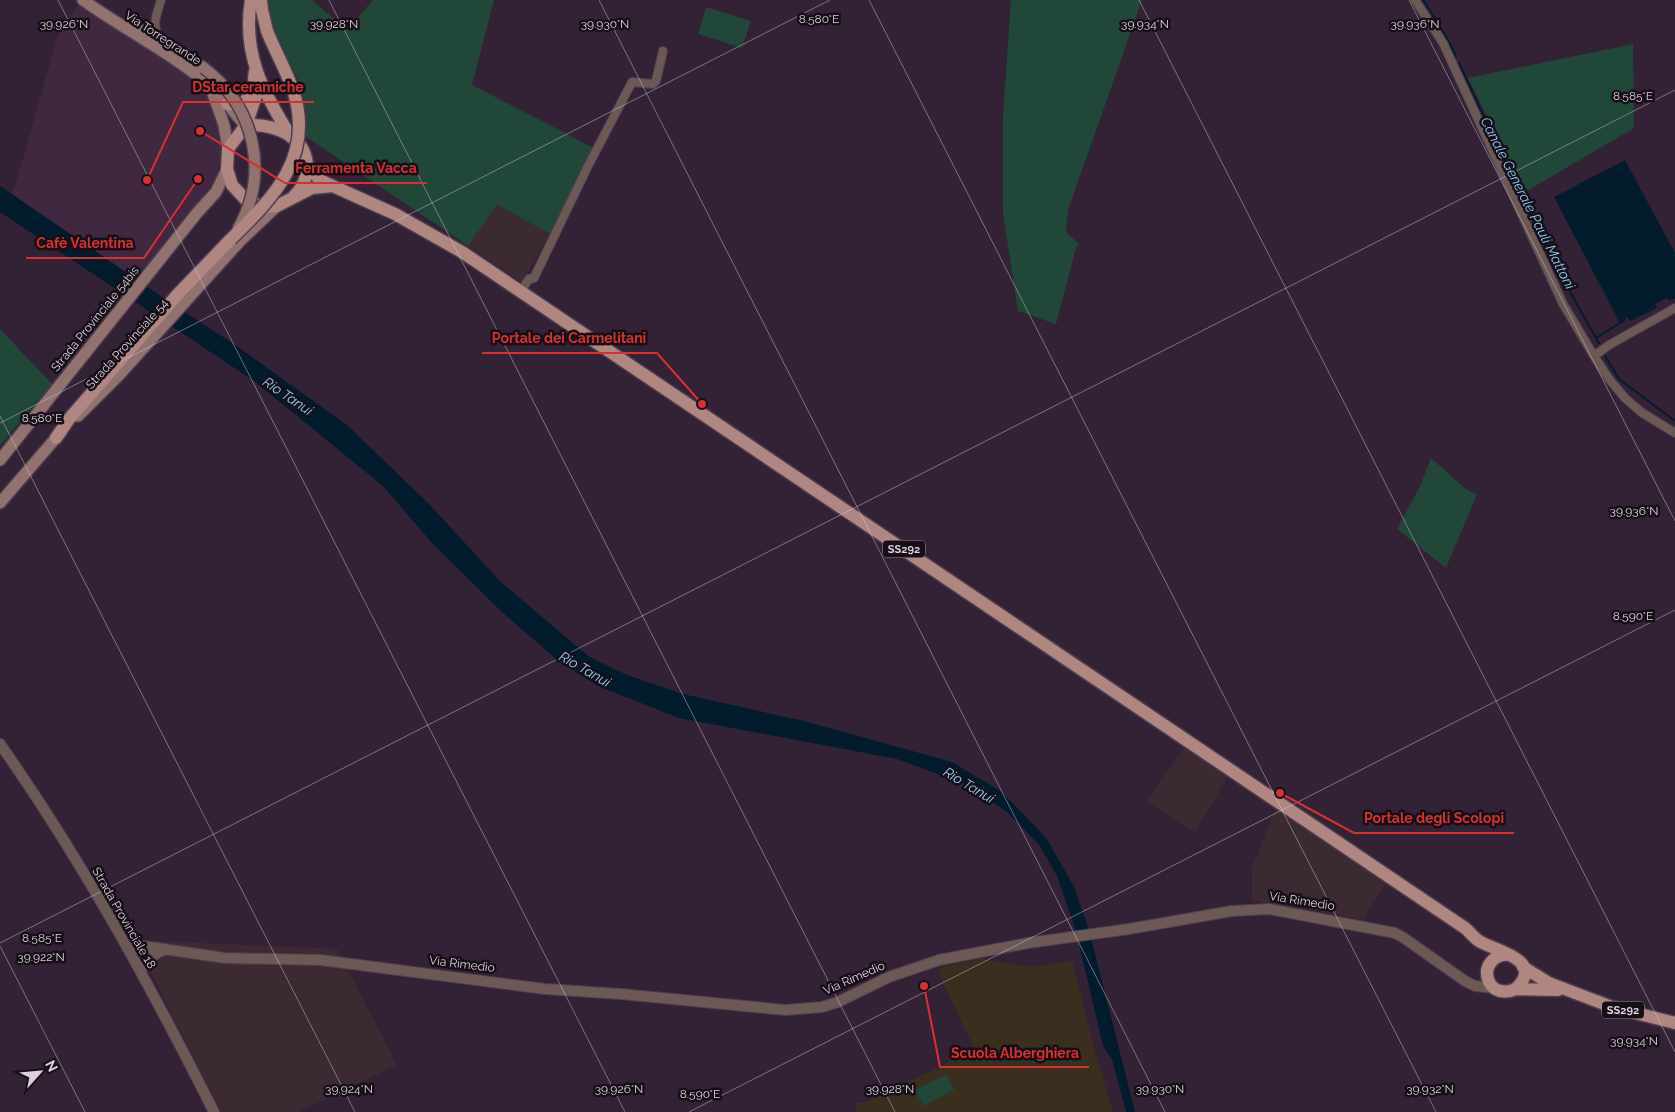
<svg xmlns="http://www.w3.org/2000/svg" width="1675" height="1112" font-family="Raleway,sans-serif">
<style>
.built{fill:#3f2840}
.industrial{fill:#3c2a33}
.education{fill:#3a2e1f}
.green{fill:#204737}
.water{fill:#021c2e}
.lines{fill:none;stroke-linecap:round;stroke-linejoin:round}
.stream{stroke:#021c2e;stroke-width:2}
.minor-casing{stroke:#4e3e50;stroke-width:10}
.tertiary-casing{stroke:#4e3e50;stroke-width:12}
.secondary-casing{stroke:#4e3e50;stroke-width:14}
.primary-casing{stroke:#4e3e50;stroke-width:15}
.minor{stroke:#6c5855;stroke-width:8}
.tertiary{stroke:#6c5855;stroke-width:10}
.secondary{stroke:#92726e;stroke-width:11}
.primary{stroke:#af8680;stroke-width:12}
.secondary-bridge-casing{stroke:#4e3e50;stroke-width:14;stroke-linecap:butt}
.primary-bridge-casing{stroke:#4e3e50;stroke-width:15;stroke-linecap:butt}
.secondary-bridge{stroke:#92726e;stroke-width:11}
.primary-bridge{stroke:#af8680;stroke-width:12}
.ticks{fill:none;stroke:#dcd0dd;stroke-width:1;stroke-opacity:0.45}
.labels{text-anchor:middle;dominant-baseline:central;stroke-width:5;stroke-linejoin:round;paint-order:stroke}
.shield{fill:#160f17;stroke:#a196a2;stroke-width:1}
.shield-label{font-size:11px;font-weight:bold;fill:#dcd0dd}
.street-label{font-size:12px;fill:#dcd0dd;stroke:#160f17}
.water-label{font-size:14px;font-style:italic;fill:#8ecbf8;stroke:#160f17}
.ticks-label{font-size:12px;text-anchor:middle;fill:#dcd0dd;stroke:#160f17;stroke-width:5;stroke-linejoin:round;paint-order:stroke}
.leader{fill:none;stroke:#d63031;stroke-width:2}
.callout-dot{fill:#d63031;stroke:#160f17;stroke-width:2}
.callout-label{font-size:14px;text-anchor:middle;font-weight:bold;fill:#d63031;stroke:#160f17;stroke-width:5;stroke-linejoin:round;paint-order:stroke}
</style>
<rect width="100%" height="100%" fill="#332235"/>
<!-- built -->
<path class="built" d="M79,5L177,67L204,88L215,102L221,143V155L216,178L178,230L137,280L11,193L16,183L59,31Z"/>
<!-- industrial -->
<path class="industrial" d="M497,205L550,234L522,282L468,246Z
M1187,744L1229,774L1195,833L1147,801Z
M1277,804L1387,882L1363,920L1313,910L1252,901V868Z
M135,940L337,949L397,1065L298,1112H221Z"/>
<!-- education -->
<path class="education" d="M983,958L992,961L1033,967L1070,961L1073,964L1097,1058L1113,1112H857L854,1103H863L975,1050L939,974L942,968L944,967Z"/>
<!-- green -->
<path class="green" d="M265,0H312L347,30L373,0H494L472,85L594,148L550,234L497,205L468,246L305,136L306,112L299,81L277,40L265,4Z
M1011,0H1142L1068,210L1066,232L1079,244L1076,248L1056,324L1018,311L1003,213V115Z
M706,7L751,21L742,48L698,34Z
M1633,44L1634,128L1525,192L1468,78Z
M0,329L52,384L0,445Z
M1431,458L1467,490L1477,494L1446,568L1397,529L1420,486Z
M947,1074L954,1090L923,1106L915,1090Z"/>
<!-- water -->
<path class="water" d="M1625,160L1675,253V298L1669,301L1667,298L1655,304L1657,308L1630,321L1627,317L1623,323H1620L1554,197Z
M0,186L168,301L234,344L347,425L430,505L499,580L588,656L627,675L683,694L804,721L952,762L1002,792L1047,839L1074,887L1089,930L1135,1112H1126L1112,1059L1103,1046L1076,931L1057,876L1040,846L1007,812L967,785L897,759L679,718L598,686L561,663L502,612L432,543L383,486L254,381L0,212Z"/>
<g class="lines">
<!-- stream -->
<path class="stream" d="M1423,0L1444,33L1456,56
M1459,63C1503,157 1546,253 1599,343
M1596,338L1620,323
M1605,356L1619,379L1675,421"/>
<defs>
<path id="minor" d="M1415,0L1443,43L1563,304L1594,356L1609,379L1625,398L1641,412L1675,433
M159,40C152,23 156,17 161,0
M521,291L529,279L534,278L587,168L632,82L653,84L656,81L663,51
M1594,356L1609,345L1675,308"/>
<path id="tertiary" d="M0,744C82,860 150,985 214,1112
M127,948L136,945L225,958L321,960L545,989L621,994L786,1010L822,1007L838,1002L889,977L939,960L1028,943L1129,929L1232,911L1269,909L1395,933L1404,938L1465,981L1475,986L1494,988
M139,969C150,965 149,954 165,950"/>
<path id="secondary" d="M83,0C125,30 173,54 212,87C224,98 234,113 245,125
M133,26L204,68
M213,94L224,125L228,149
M78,416L120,374L240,241L277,206
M0,460L197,213L216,192L227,169
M0,503L61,432"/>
<path id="primary" d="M251,0C242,54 263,92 291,137
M261,0L262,10L267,31
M255,71L254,78L257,93L246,125L228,149L227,169L232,185L247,201L264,207L277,206L312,188L333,186
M227,104C241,107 248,102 252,88
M246,125C272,124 305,134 307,165C307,178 303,188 294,196
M307,164L318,178L326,183L395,214L462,252L1465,928C1470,932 1474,938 1479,941C1493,950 1539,958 1521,983C1513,995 1495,994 1489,982C1482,966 1495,953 1510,955
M56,438L69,419L178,294L231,239
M1523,967L1549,983L1612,1007L1675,1023
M1516,989L1558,990"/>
</defs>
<!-- minor casing -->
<use href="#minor" class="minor-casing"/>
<!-- tertiary casing -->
<use href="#tertiary" class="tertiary-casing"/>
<!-- secondary casing -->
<use href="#secondary" class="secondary-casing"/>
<!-- primary casing -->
<use href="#primary" class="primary-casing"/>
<!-- minor -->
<use href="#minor" class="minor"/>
<!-- tertiary -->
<use href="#tertiary" class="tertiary"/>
<!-- secondary -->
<use href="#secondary" class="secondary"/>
<!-- primary -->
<use href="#primary" class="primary"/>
<defs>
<path id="secondary-bridge" d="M204,68C255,107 270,173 238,229"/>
<path id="primary-bridge" d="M231,239C274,197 315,156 293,90C286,70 275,51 267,31"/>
</defs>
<!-- secondary-bridge casing -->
<use href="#secondary-bridge" class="secondary-bridge-casing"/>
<!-- primary-bridge casing -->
<use href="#primary-bridge" class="primary-bridge-casing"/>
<!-- secondary-bridge -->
<use href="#secondary-bridge" class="secondary-bridge"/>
<!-- primary-bridge -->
<use href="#primary-bridge" class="primary-bridge"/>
</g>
<!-- ticks -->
<path class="ticks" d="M58,0L625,1112M329,0L895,1112M599,0L1165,1112M869,0L1436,1112M1139,0L1675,1052M1409,0L1675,521M0,416L355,1112M0,423L830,0M0,943L1675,90M0,946L85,1112M689,1112L1675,610"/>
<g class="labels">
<!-- shield labels -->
<g class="shield">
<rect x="883" y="540.5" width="42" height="17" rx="4"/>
<rect x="1602" y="1001.5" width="42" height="17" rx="4"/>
</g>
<g class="shield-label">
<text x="904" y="549">SS292</text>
<text x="1623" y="1010">SS292</text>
</g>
<!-- street labels -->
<g class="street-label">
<text transform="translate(163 38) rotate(33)">Via Torregrande</text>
<text transform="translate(95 319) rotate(-51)">Strada Provinciale 54bis</text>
<text transform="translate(127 344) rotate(-48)">Strada Provinciale 54</text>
<text transform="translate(1302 901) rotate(9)">Via Rimedio</text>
<text transform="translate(124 918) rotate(60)">Strada Provinciale 18</text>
<text transform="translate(462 964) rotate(7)">Via Rimedio</text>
<text transform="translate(854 978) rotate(-24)">Via Rimedio</text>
</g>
<!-- water labels -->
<g class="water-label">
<text transform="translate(1528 203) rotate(63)">Canale Generale Pauli Mattoni</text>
<text transform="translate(288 396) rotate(34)">Rio Tanui</text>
<text transform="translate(585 669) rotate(30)">Rio Tanui</text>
<text transform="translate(969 785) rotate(31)">Rio Tanui</text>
</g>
</g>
<g class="ticks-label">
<text x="819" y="23">8.580°E</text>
<text x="64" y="28">39.926°N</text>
<text x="334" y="28">39.928°N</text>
<text x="605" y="28">39.930°N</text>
<text x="1145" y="28">39.934°N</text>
<text x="1415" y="28">39.936°N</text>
<text x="1633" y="100">8.585°E</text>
<text x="42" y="422">8.580°E</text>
<text x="1634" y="515">39.936°N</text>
<text x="1633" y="620">8.590°E</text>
<text x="42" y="942">8.585°E</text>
<text x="41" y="961">39.922°N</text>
<text x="1634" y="1045">39.934°N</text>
<text x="349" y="1093">39.924°N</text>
<text x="619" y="1093">39.926°N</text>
<text x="890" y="1093">39.928°N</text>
<text x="1160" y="1093">39.930°N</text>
<text x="1430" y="1093">39.932°N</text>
<text x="700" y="1098">8.590°E</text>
</g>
<!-- callouts -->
<path class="leader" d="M147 180L183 102H314M200 131L285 183H427M198 179L144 258H26M702 404L657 353H482M1280 793L1354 833H1514M924 986L940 1067H1089"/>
<g class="callout-dot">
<circle cx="147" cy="180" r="5"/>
<circle cx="200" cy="131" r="5"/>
<circle cx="198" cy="179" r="5"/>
<circle cx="702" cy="404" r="5"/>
<circle cx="1280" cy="793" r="5"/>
<circle cx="924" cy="986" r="5"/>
</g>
<g class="callout-label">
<text x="248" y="92">DStar ceramiche</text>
<text x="356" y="173">Ferramenta Vacca</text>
<text x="85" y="248">Cafè Valentina</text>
<text x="569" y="343">Portale dei Carmelitani</text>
<text x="1434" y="823">Portale degli Scolopi</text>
<text x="1015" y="1058">Scuola Alberghiera</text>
</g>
<!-- north arrow -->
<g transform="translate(40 1072) rotate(63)" stroke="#160f17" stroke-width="4" paint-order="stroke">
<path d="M0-4L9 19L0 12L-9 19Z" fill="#dcd0dd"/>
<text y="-8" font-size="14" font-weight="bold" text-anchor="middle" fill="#dcd0dd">N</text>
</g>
</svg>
